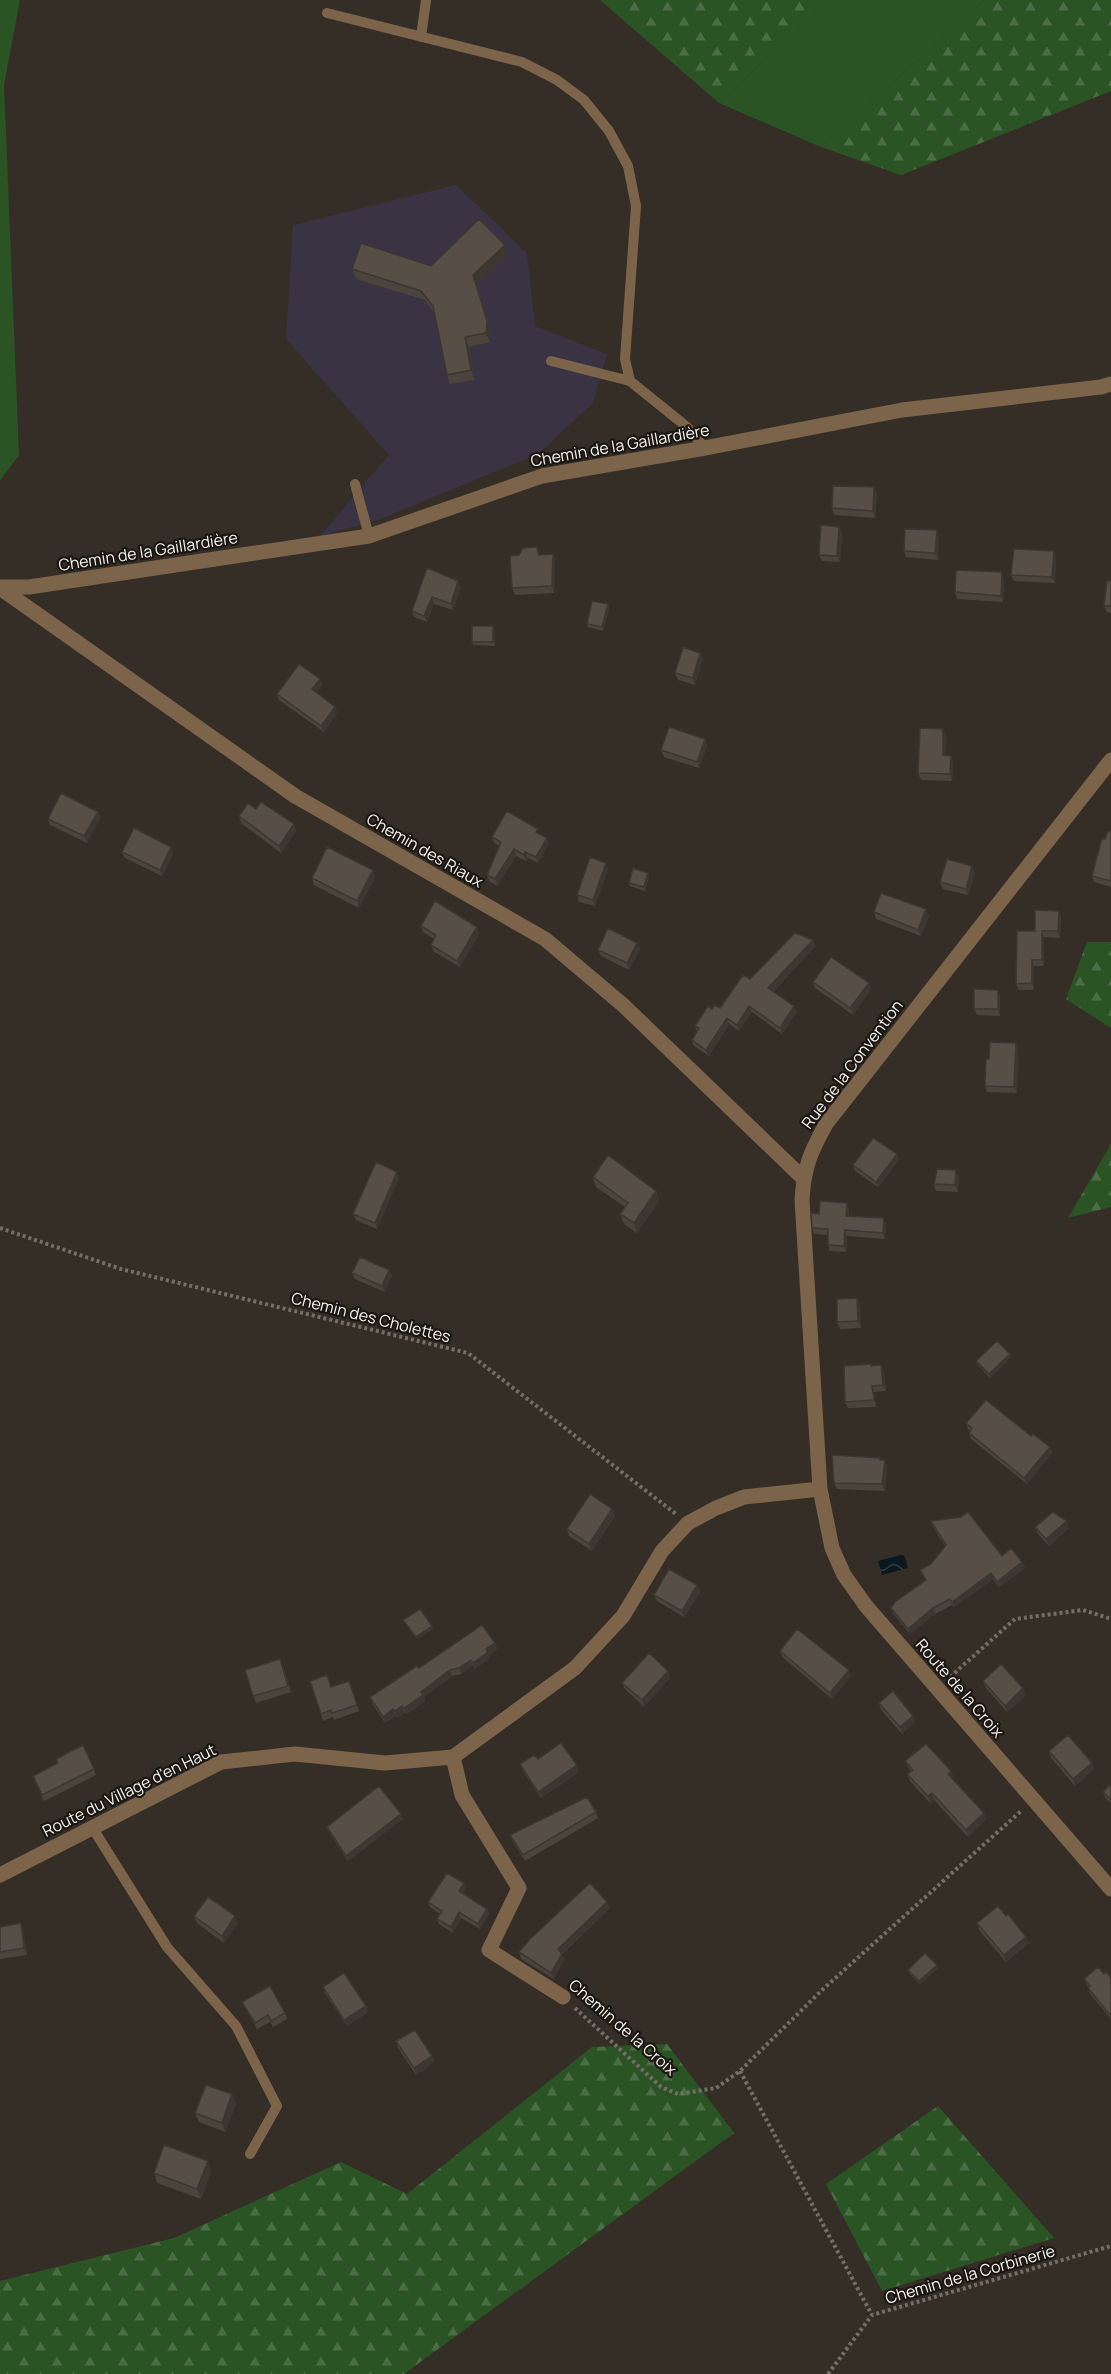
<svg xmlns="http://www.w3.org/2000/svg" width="1111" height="2374" font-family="Manrope,sans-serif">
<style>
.medical{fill:#3a3343}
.grass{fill:#2b5425}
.forest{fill:url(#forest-firs)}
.water{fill:url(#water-waves)}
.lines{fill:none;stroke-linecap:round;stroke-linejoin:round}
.path{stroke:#746e66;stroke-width:4;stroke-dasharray:3 3;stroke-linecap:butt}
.lane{stroke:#7c644b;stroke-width:10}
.street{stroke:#7c644b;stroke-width:15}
.wall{fill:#4b443c}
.shaded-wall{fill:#3d3731}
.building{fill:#574f46;stroke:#3d3731;stroke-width:1.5}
.labels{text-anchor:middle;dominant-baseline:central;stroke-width:4.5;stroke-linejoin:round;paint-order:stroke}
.street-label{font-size:16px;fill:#f7f3ed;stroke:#1a1713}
</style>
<defs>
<pattern id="forest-firs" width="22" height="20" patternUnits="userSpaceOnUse" patternTransform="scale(1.5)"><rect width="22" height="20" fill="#2b5425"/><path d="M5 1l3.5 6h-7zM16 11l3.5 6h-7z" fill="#4a6d45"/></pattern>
<pattern id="water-waves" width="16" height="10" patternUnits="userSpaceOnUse" patternTransform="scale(1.5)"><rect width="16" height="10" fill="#0b191e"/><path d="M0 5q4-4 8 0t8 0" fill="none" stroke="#2f3b3f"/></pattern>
</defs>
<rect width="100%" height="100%" fill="#352e26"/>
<!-- medical -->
<path class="medical" d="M456,185L527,253L535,326L607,354L593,403L538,454L378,520L320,536L389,455L286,339L293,225Z"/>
<!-- grass -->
<path class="grass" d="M0,0H20L4,85L19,455L0,481Z
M829,0H984L821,147L719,103Z"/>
<!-- forest -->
<path class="forest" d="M600,0H829L719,103Z
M984,0H1111V91L901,175L821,147Z
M1087,942H1111V1028L1066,999Z
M1111,1144V1207L1068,1218Z
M667,2044L734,2133L404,2374H0V2281L174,2238L341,2162L407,2194L592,2047Z
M938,2106L1054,2238L882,2291L826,2184Z"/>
<!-- water -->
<path class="water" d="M904,1554L908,1568L882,1575L878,1561Z"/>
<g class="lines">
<!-- path -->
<path class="path" d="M0,1228L121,1269L468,1353L676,1514
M950,1677L1015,1619L1083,1610L1111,1619
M575,2008L661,2087L678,2094L716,2088L740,2071L822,1990L1021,1811
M740,2071L872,2315
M828,2374L872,2315L1111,2246"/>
<!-- lane -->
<path class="lane" d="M327,13L522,62L557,80L584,100L609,131L628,166L636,206L625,359L630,381
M421,37L426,0
M551,361L630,381L687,427L705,448
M355,484L369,536
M92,1827L167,1947L236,2026L277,2106L250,2154"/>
<!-- street -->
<path class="street" d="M0,587H29L369,536L542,476L705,448L902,410L1101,387L1111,384
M0,588L295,796L545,939L623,1005L803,1178
M1111,760L826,1124C810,1153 804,1167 802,1200L820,1489L832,1548L844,1575L866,1606L1111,1889
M453,1757L462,1795L519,1888L489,1950L563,1997
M0,1875L221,1762L295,1754L385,1763L453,1757L575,1668L623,1616L662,1551L688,1523L716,1508L744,1497L820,1489"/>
</g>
<!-- wall -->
<path class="wall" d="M508,254L476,285L490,331V342L469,347L475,380L450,384L447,375L434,313L425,300L356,279L352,269L431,266Z
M877,493L875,518L834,515L832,508Z
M842,533L840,562L822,561L819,555Z
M939,536L938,560L906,557L904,551Z
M553,554L555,560L554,593L515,595L512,588L519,555H540Z
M1056,558L1055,583L1014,581L1011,575Z
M427,568L461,587L453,610L434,604L427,622L414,617L412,611Z
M1004,579L1003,602L957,599L955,592Z
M1111,581V613L1107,612L1104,606Z
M608,604L609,608L603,631L588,627L587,624Z
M494,629L495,646L473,645L472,642Z
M703,659L695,685L678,680L675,673Z
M320,679L322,685L317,692L335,707L337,713L324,732L279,700L277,694Z
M943,729L946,735L945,755L953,762L952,781L921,780L918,773Z
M705,739L707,746L699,768L664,757L661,750Z
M256,809L294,824L296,831L281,853L241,823L239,816Z
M98,812L100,818L87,843L50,825L48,819Z
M1111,832V887L1094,882L1092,876L1105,839Z
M540,834L547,838L549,844L538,863L528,858L526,861L516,856L497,886L490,882L487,875L500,846L494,843L492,837Z
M171,847L173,854L162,876L125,858L122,852Z
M972,866L975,873L968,895L943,889L940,882Z
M608,869L595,906L579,902L577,895Z
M373,870L375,877L359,908L314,885L312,878Z
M649,876L645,891L630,886L629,883Z
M1059,911L1061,917L1060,938L1044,937V966H1034V990H1019L1016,984L1035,931Z
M874,912L929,916L921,936L876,919Z
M421,926L477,927L479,934L460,967L433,951L431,945L434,939L423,932Z
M637,943L640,949L629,970L601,956L598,950Z
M816,946L773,992L797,1012L782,1034L752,1012L739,1031L729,1024L709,1056L694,1046L692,1040L697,1031L695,1026L720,1008L750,979Z
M813,982L871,989L853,1015L815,988Z
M998,990L1000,996V1016L977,1015L974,1009Z
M1018,1050L1017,1093L987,1092L985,1086L989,1059Z
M897,1154L899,1160L878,1187L855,1171L853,1165Z
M593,1177L656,1191L659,1201L637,1233L624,1224L620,1214L625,1207L596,1187Z
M959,1177L958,1192L936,1191L934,1184Z
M399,1178L377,1229L356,1220L353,1214Z
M849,1209V1216L886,1224L885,1239L847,1236L846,1252L830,1251L828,1245V1235L814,1234L812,1228L819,1214Z
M389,1270L392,1276L385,1292L355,1279L352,1273Z
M857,1298L860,1305L861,1328L840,1329L837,1322Z
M1011,1357L990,1378L977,1364L976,1361Z
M872,1366L884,1372L886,1391L874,1392L876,1407L848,1408L845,1402Z
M966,1423L1031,1436L1052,1453L1027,1484L971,1439L969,1433L970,1431L968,1429Z
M887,1467L885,1491L837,1489L834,1483Z
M612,1509L615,1516L592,1551L569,1536L567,1529Z
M931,1521L1002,1556L1022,1562L1025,1568L999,1587L993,1579L954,1607L952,1605L935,1614L910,1634L893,1613L891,1608L925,1581L920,1570L931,1564L945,1546L933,1527Z
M1035,1527L1069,1528L1049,1546L1038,1534Z
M697,1585L700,1592L684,1617L657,1601L654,1595Z
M495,1643L497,1649L489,1655L490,1658L475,1669L473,1666L461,1674L452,1676L424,1697L425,1701L407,1714L405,1712L397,1718L396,1716L385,1723L372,1703L370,1697L419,1668Z
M780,1651L851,1676L832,1699L782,1657Z
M283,1666L291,1692L256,1703L253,1696Z
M670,1678L644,1707L625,1689L622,1683Z
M310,1681L331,1687L349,1681L359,1711L334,1720L333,1717L323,1721Z
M983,1681L1023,1688L1026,1695L1007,1712L986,1688Z
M879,1703L913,1716L915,1722L902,1734L881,1710Z
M1049,1751L1094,1769L1075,1786L1051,1758Z
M56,1759L94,1769L96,1775L44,1801L33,1776L57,1764Z
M538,1759L579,1772L541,1798L523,1771L520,1764Z
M905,1761L954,1778L952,1779L984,1813L986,1819L968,1837L934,1800L930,1803L910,1781L907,1774L911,1771L908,1767Z
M1111,1784V1803L1106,1799L1103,1792Z
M596,1812L598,1818L525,1861L512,1840L510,1835Z
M403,1819L348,1861L329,1832L327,1827Z
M466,1888L463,1894L487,1909L489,1914L480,1929L461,1918L453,1933L439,1924L437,1919L440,1914L430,1907L428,1902Z
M607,1902L610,1908L562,1954L564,1960L554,1979L521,1959L519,1952Z
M194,1916L238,1923L224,1943L197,1923Z
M21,1923L23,1930L27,1955L0,1959V1927Z
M977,1923L1029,1943L1006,1962L979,1930Z
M938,1968L920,1984L909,1973L908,1970Z
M1111,1978V2019L1090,1994L1088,1987L1084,1979Z
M323,1987L366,2006L368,2012L347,2026L325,1993Z
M242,2002L285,2013L287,2019L273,2027L270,2022L257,2029L245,2008Z
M396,2041L432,2056L434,2062L416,2075L398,2048Z
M236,2104L225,2132L199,2122L195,2113Z
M211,2171L201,2199L157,2183L154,2173Z"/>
<!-- shaded-wall -->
<path class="shaded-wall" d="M505,245L508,254L476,285L490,331V342L486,333L473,275Z
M465,337L469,347L475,380L471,370Z
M874,487L877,493L875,518L873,511Z
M839,527L842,533L840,562L837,556Z
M937,530L939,536L938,560L935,553Z
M1054,551L1056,558L1055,583L1052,577Z
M553,554L555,560L554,593L552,586Z
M1002,572L1004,579L1003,602L1001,596Z
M458,581L461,587L453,610L451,604Z
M432,597L434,604L427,622L424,616Z
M608,604L609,608L603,631L602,627Z
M493,626L494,629L495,646L493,642Z
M700,653L703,659L695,685L693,678Z
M320,679L322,685L315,695L312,689Z
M335,707L337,713L324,732L321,726Z
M943,729L946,735L945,761L943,755Z
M705,739L707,746L699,768L697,762Z
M951,756L953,762L952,781L950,774Z
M98,812L100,818L87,843L84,836Z
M294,824L296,831L281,853L279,846Z
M547,838L549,844L538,863L536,857Z
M171,847L173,854L162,876L160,870Z
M514,849L516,856L497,886L495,879Z
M525,852L528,858L526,861L524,855Z
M606,863L608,869L595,906L593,900Z
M972,866L975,873L968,895L966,889Z
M373,870L375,877L359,908L357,901Z
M648,873L649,876L645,891L644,887Z
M926,909L929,916L921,936L918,930Z
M1059,911L1061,917L1060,938L1058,931Z
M477,927L479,934L460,967L457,961Z
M1042,931L1044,937V966L1042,960Z
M813,940L816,946L770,995L768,988Z
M637,943L640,949L629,970L627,963Z
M1032,960L1034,966V990L1032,983Z
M869,983L871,989L853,1015L850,1008Z
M998,990L1000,996V1016L998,1009Z
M749,1006L752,1012L739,1031L737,1025Z
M794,1006L797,1012L782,1034L780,1028Z
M727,1018L729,1024L709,1056L706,1050Z
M1016,1043L1018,1050L1017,1093L1014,1087Z
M897,1154L899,1160L878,1187L876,1182Z
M956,1170L959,1177L958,1192L955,1185Z
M397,1172L399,1178L377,1229L375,1223Z
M656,1191L659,1201L637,1233L634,1223Z
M847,1203L849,1209L848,1222L846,1216Z
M884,1218L886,1224L885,1239L883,1233Z
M845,1230L847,1236L846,1252L844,1246Z
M389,1270L392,1276L385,1292L382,1286Z
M857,1298L860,1305L861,1328L858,1321Z
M1010,1354L1011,1357L990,1378L989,1374Z
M881,1365L884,1372L886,1391L883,1385Z
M872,1386L874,1392L876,1407L874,1400Z
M1050,1447L1052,1453L1027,1484L1024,1478Z
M885,1460L887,1467L885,1491L882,1484Z
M612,1509L615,1516L592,1551L589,1544Z
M1067,1521L1069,1528L1049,1546L1046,1539Z
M1022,1562L1025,1568L999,1587L997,1582Z
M991,1573L993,1579L954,1607L952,1602Z
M697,1585L700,1592L684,1617L682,1611Z
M933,1608L935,1614L910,1634L908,1629Z
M432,1626L433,1629L417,1640L416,1637Z
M495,1643L497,1649L489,1655L490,1658L475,1669L473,1663L486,1649Z
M471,1660L473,1666L461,1674L459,1668Z
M450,1670L452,1676L424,1697L425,1701L407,1714L404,1708L421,1692Z
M849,1670L851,1676L832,1699L830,1693Z
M668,1671L670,1678L644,1707L642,1700Z
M1023,1688L1026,1695L1007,1712L1005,1706Z
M402,1706L405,1712L397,1718L395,1711Z
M393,1709L396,1716L385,1723L383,1717Z
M913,1716L915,1722L902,1734L900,1727Z
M1092,1763L1094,1769L1075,1786L1073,1779Z
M577,1765L579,1772L541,1798L538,1792Z
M951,1771L954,1778L950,1781L948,1774Z
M932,1793L934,1800L930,1803L928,1796Z
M984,1813L986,1819L968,1837L966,1830Z
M401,1814L403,1819L348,1861L346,1856Z
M464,1883L466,1888L461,1897L459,1891Z
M607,1902L610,1908L560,1955L558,1949Z
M487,1909L489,1914L480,1929L478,1924Z
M459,1912L461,1918L453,1933L451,1927Z
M235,1916L238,1923L224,1943L222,1936Z
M21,1923L23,1930L27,1955L24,1948Z
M1026,1937L1029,1943L1006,1962L1004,1955Z
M562,1954L564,1960L554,1979L551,1973Z
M937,1965L938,1968L920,1984L919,1981Z
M366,2006L368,2012L347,2026L344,2020Z
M432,2056L434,2062L416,2075L414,2068Z
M232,2094L236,2104L225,2132L222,2123Z
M208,2161L211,2171L201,2199L197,2189Z"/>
<!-- building -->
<path class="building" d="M479,219L505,245L473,275L487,321L486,333L465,337L471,370L447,375L433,306L421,291L352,269L361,243L431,266Z
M833,486L874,487L873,511L832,508Z
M821,525L839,527L837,556L819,555Z
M905,529L937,530L935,553L904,551Z
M537,547L539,555L553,554L552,586L512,588L510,556L519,555L523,548Z
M1014,549L1054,551L1052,577L1011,575Z
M427,568L458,581L451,604L432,597L424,616L412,611Z
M956,570L1002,572L1001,596L955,592Z
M1107,581H1111V606H1104Z
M592,601L608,604L602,627L587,624Z
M472,626H493V642H472Z
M683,647L700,653L693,678L675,673Z
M299,664L320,679L312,689L335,707L321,726L277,694Z
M669,727L705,739L697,762L661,750Z
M920,728L943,729V755L951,756L950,774L918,773Z
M61,793L98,812L84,836L48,819Z
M261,802L294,824L279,846L239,816L248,803L256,809Z
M507,811L538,829L536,832L547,838L536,857L525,852L524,855L514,849L495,879L487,875L501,842L492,837Z
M134,828L171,847L160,870L122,852Z
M1108,831L1111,832V881L1092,876L1102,838L1105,839Z
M327,847L373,870L357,901L312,878Z
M590,857L606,863L593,900L577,895Z
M947,859L972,866L966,889L940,882Z
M633,868L648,873L644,887L629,883Z
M881,893L926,909L918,930L874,912Z
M435,901L477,927L457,961L431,945L436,935L421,926Z
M1035,910L1059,911L1058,931H1042V960H1032V983L1016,984L1017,931H1035Z
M608,928L637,943L627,963L598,950Z
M795,933L813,940L768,988L794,1006L780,1028L749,1006L737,1025L727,1018L706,1050L692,1040L699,1028L695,1026L708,1006L712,1009L715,1005L720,1008L743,975L750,979Z
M831,957L869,983L850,1008L813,982Z
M974,989L998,990V1009H974Z
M990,1042L1016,1043L1014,1087L985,1086L986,1059H989Z
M873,1138L897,1154L876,1182L853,1165Z
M608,1155L656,1191L634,1223L620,1214L628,1203L593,1177Z
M376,1162L397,1172L375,1223L353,1214Z
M937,1169L956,1170L955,1185L934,1184Z
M820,1201L847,1203L846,1216L884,1218L883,1233L845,1230L844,1246L828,1245V1229L812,1228L811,1213L819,1214Z
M360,1257L389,1270L382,1286L352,1273Z
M857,1298L858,1321L837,1322V1299Z
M997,1341L1010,1354L989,1374L976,1361Z
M871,1364V1366L881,1365L883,1385L872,1386L874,1400L845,1402L844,1366Z
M986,1400L1031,1436L1033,1434L1050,1447L1024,1478L969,1433L972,1428L966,1423Z
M832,1455L880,1458V1460H885L882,1484L834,1483Z
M590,1494L612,1509L589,1544L567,1529Z
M968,1512L1002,1556L1011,1548L1022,1562L997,1582L991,1573L952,1602L950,1599L933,1608L908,1629L891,1608L895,1602L926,1580L920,1570L931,1564L946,1545L931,1521L961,1517Z
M1053,1512L1067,1521L1046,1539L1035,1527Z
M669,1569L697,1585L682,1611L654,1595Z
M420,1609L432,1626L416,1637L403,1620Z
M482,1625L495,1643L486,1649L488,1652L473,1663L471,1660L459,1668L450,1670L421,1692L423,1695L404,1708L402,1706L395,1711L393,1709L383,1717L370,1697L417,1666L419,1668Z
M797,1629L849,1670L830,1693L780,1651Z
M649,1653L668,1671L642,1700L622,1683Z
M280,1659L288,1686L253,1696L245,1670Z
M1001,1664L1023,1688L1005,1706L983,1681Z
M327,1675L331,1687L349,1681L357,1705L332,1713L331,1710L321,1714L310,1681Z
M893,1691L913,1716L900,1727L879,1703Z
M1068,1735L1092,1763L1073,1779L1049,1751Z
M561,1743L577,1765L538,1792L520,1764L534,1755L538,1759Z
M926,1744L951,1771L948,1774L984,1813L966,1830L932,1793L928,1796L907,1774L913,1770L905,1761Z
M83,1745L94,1769L42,1795L33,1776L58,1763L56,1759Z
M1111,1784V1799L1103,1792Z
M379,1786L401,1814L346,1856L327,1827Z
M587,1797L596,1812L523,1855L510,1835Z
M447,1873L464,1883L459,1891L487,1909L478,1924L459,1912L451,1927L437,1919L442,1911L428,1902Z
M590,1883L607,1902L558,1949L562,1954L551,1973L519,1952L530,1939Z
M208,1897L235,1916L222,1936L194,1916Z
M998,1906L1006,1916L1008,1914L1026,1937L1004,1955L977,1923Z
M21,1923L24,1948L0,1952V1927Z
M925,1953L937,1965L919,1981L908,1970Z
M1098,1967L1104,1974L1106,1972L1111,1978V2016L1088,1988L1090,1986L1084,1979Z
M344,1973L366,2006L344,2020L323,1987Z
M270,1986L285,2013L271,2021L268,2015L255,2023L242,2002Z
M415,2030L432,2056L414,2068L396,2041Z
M206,2085L232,2094L222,2123L195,2113Z
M164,2145L208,2161L197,2189L154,2173Z"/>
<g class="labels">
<!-- street labels -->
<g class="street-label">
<text transform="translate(620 445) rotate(-10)">Chemin de la Gaillardière</text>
<text transform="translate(148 551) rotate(-9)">Chemin de la Gaillardière</text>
<text transform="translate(425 850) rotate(30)">Chemin des Riaux</text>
<text transform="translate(852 1064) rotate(-53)">Rue de la Convention</text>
<text transform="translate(371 1317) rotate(14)">Chemin des Cholettes</text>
<text transform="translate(960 1688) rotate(49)">Route de la Croix</text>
<text transform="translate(129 1790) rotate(-26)">Route du Village d'en Haut</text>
<text transform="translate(623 2027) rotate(41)">Chemin de la Croix</text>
<text transform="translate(970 2274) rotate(-16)">Chemin de la Corbinerie</text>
</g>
</g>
</svg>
